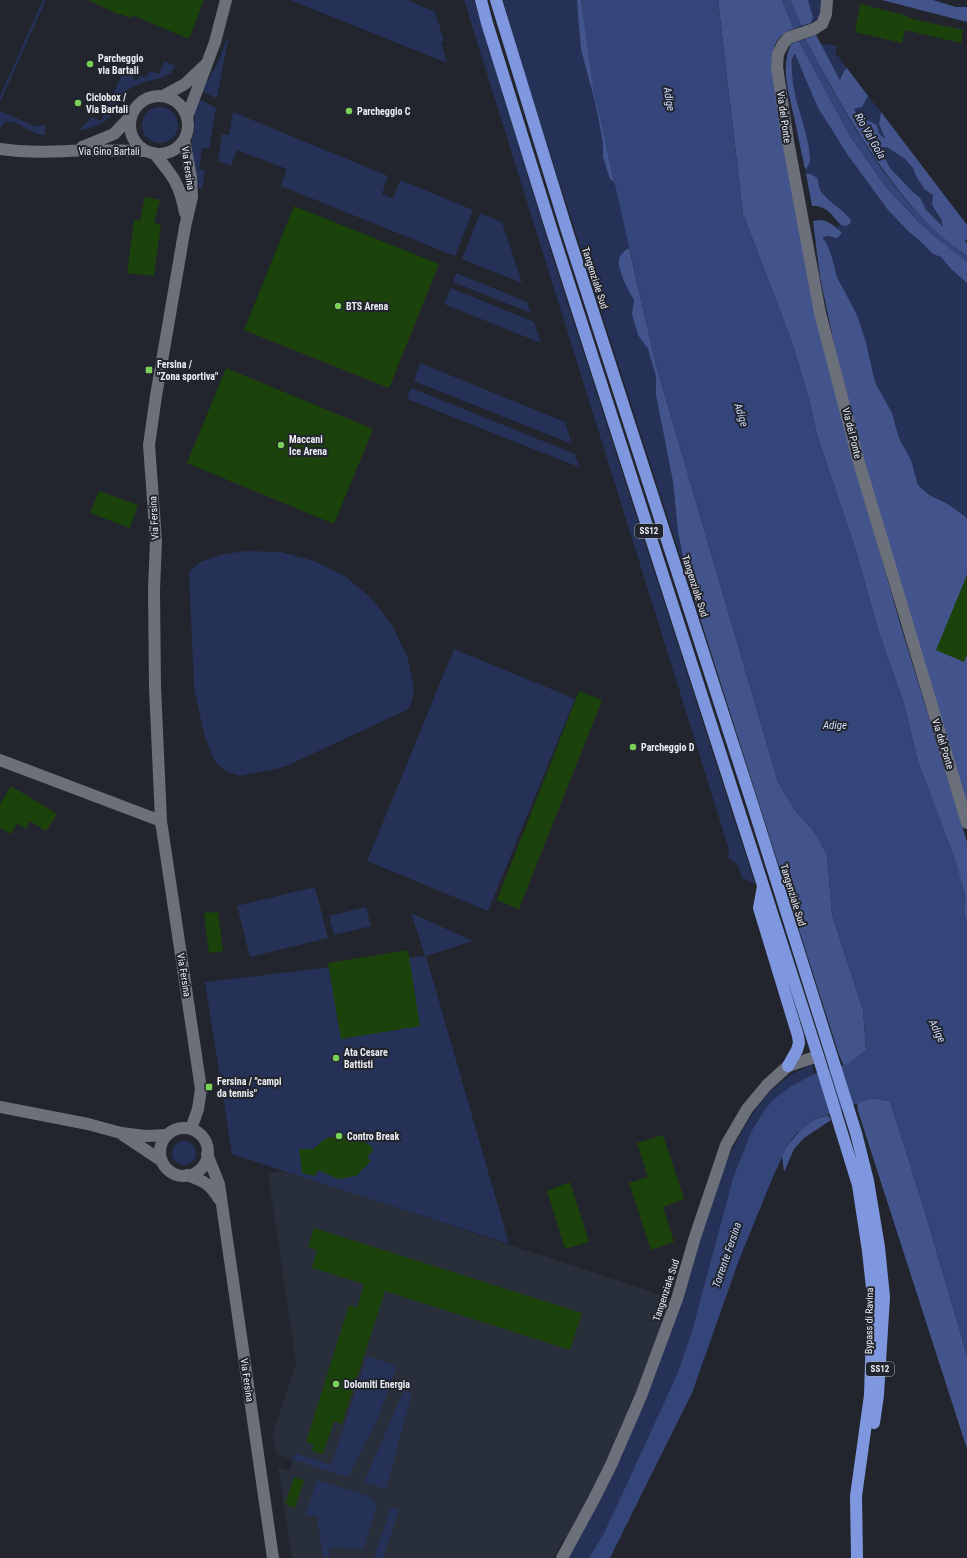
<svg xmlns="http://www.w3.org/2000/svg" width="967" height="1558" font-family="'Roboto Condensed',sans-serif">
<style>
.built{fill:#292e3b}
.green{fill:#253156}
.forest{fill:#42548b;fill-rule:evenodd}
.water{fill:#34457a}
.building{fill:#1c420b}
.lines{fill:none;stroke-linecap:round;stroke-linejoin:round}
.minor{stroke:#6c707a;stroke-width:12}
.highway{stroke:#7e97de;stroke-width:12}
.poi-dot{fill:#7ad157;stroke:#22252d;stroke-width:1.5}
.labels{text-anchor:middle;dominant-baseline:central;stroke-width:4;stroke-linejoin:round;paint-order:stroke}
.shield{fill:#22252d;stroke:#afb1b8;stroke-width:1}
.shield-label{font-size:9px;font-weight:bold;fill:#ebedf3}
.poi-label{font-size:10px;font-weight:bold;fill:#ebedf3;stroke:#22252d;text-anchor:start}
.street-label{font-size:10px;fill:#ebedf3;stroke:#22252d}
.water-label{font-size:11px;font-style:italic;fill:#cddafc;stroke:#22252d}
</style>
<rect width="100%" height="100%" fill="#22252d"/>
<!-- built -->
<path class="built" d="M285,1171L673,1299L612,1455L567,1539L562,1541L553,1558H292L278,1467L289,1471L293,1460L276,1454L273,1433L296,1363L268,1174Z"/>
<!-- green -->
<path class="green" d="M43,0H46L0,102V96Z
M290,0H407L435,12L444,41L441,42L447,63Z
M464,0H474L553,258L755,884L742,878L737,864L728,858L729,850L726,840Z
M503,0H581L594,88L656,365V395L673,482L678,532L687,577L526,79Z
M808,0H822C821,9 821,19 811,23L813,17Z
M226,40L228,41L217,97L216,98L202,91L220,58Z
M820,43L837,46L835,52L847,68L844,71L841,81Z
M795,54L818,108L834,133L847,154L888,210L908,231L920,241L933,254L941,257L951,269L967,283V518L948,504L929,495L918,485L911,460L899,438L892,413L875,382L866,342L857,315L837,277L832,257L822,237L826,236L830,238L842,233L836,227L841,225L846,226V213C839,208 832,203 826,197C817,189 820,175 806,174L805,169C809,167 811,160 810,156C808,134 782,72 795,54Z
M164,61L176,66L171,71L172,73C159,81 141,80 128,90C124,93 121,100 118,105C107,124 98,126 78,131L92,117L101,121L124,70L135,75L133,79L137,80L139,76L146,77L150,71L159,74Z
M868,96L881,112L879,124L886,138L880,135L878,131L863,127L853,109L862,107Z
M199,99L216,108L209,149L202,148L199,169L205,170L202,189L199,188L195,179L191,145L194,131L195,109Z
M142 125a18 18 0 1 1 36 0a18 18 0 1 1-36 0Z
M0,111L34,126H40L45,124V135C29,135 21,119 5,122L0,129Z
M233,112L388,176L382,194L393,199L400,180L473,210L455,256L281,186L287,169L237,150L231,166L218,161L222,134L229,135Z
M887,146L905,159L913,168L916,176L925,190L933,195L932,205L941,219L943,228L926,210L921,199L912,191L890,168L886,160L875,147Z
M480,213L502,222L522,283L462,259Z
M456,273L527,302L531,313L453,282Z
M451,288L534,322L541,343L444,304Z
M420,363L565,422L572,444L414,381Z
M411,388L575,454L579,467L407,399Z
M247,551L281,552L314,561L346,577L371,598L392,625L408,658L414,690L412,702L407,710L284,767L240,776L228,772L217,764L211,753L204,734L194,687L189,572L200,562L224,554Z
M454,649L575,699L488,911L367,861Z
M315,887L328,938L250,957L237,906Z
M366,907L371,926L334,935L329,916Z
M411,913L473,941L426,956L509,1244L232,1154L205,982L425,956Z
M812,1064L814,1074L791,1086L751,1132L733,1178L692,1331L678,1372L614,1512L603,1535L589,1558H565L611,1473L720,1174C738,1139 753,1102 785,1079C793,1072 803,1069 812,1064Z
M172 1153a12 12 0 1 1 24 0a12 12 0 1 1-24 0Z
M367,1356L397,1366L376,1423L348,1477L293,1460L295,1453L331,1465Z
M404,1390L412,1393L386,1489L364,1482Z
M317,1480L369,1496L377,1504L364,1549L329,1547L330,1558H323L317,1515L305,1516Z
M391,1507L399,1510L383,1558H374Z"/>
<!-- forest -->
<path class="forest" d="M577,0H581L594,88L614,182L610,179L603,157V143L595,101L581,50Z
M718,0H782L794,29C780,33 774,42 772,57L854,460L899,620L967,842V925L964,912L965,894L917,758L904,704L879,633L855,548L817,435L810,403L792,342L743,214Z
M790,0H808L813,17L811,23L801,26Z
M882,0H933L956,7H967V22Z
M816,35L840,80L844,71L847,68L868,96L862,107L854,109L863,127L867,120L877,125C878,132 879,135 885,138L879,124L881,112L967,225V239L965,242L967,243V256C957,248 945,241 936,232C880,177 842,107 805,39ZM887,147L905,159L913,168L916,176L925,190L933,195L932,205L941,219L943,227L926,210L921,199L912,191L890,168L886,160L875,148Z
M799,41L850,136L886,187L920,223L967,262V283L951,269L941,257L933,254L920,241L908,231L888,210L847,154L834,133L818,108L795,54C790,60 792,64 792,72C793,101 807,127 810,156C811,160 809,167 805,169C801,152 798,135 794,117C789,94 780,67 791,44Z
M806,174H811L817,178C819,183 819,189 822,193C831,204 843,209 851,220L850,224L846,226L841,225C831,215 827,205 812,206Z
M822,220C830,222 836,227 842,233L837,238L826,236L822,238L826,242L832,257L837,277L857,315L866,342L875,382L892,413L899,438L911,460L918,485L929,495L948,504L967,518V816L843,386L820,277L813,221Z
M629,248L656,365L778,782L796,812L813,830L827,854L832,914L863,1010L866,1050L850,1063L844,1066L839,1055L687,577L678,532L673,482L656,395V376L648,349L638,335L632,314L634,300C630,294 627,288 624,281C619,266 613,258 629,248Z
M871,1098L890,1101L922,1202L967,1355V1449L858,1111L857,1103Z
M828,1115L831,1120L804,1138L794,1149L784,1172L782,1155L787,1146L805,1125L814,1120Z"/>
<!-- water -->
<path class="water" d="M581,0H718L743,214L792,342L810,403L817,435L855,548L879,633L904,704L917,758L954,856L965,894L964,911L967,925V1355L922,1202L890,1101L871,1098L814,1120L797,1133L787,1146L772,1179L739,1260L692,1393L610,1558H589L603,1535L614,1512L678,1372L692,1331L733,1178L751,1132L764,1111L773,1100L791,1086L814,1074L850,1063L866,1050L863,1010L832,914L827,854L813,830L796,812L778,782L656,365L593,88Z
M782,0H790L801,26L794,29Z
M805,39C848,118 892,204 967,256V262L932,235L886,187L850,136L799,41Z"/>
<!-- building -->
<path class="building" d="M88,0H204L189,39L132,15L131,18L120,14V15Z
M860,4L908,16V18L963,30L961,43L905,30L902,43L855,32Z
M145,197L160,200L154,223L161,224L154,276L127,273L134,220L140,221Z
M294,206L439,264L389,388L244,330Z
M226,368L373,429L334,524L187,463Z
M99,491L138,505L130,528L90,513Z
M967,575V655L964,662L936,650Z
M579,691L602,700L519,909L497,900Z
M11,786L57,814L46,831L30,821L26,829L17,823L11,834L0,828V804Z
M218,912L223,951L209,953L204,913Z
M408,950L420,1026L341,1039L328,963Z
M353,1134L371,1146L373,1151L367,1157L371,1161L356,1176L338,1179L318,1170L315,1176L302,1173L299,1149H313L326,1138Z
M663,1135L684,1199L663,1207L674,1242L651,1250L629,1183L648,1177L637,1143Z
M570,1182L589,1242L565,1249L547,1191Z
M314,1228L582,1313L570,1350L385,1291L342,1424L334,1421L323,1454L312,1451L314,1445L306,1442L349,1305L357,1308L364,1284L312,1268L317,1250L308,1247Z
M294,1477L304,1480L295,1508L285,1504Z"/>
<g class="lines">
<!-- minor -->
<path class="minor" d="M827,0L826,14L822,24L814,29L788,38L783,44L778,54L777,67L788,141L820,313L858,459L967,823
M163,96L185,84L205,65
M130 125a29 29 0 1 1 58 0a29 29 0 1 1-58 0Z
M187,117L215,42L226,0
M184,140L191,177L192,197L185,227L156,396L149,445L156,541L154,590L155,687L161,821L201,1089L198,1109L191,1129
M82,147L114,134L132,115
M0,149C33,154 60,151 93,150C111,150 129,151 146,151
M154,153C173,176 180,184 185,213
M0,760L161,821
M0,1107L88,1124L121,1133L146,1136L167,1135
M160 1152a24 24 0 1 1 48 0a24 24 0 1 1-48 0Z
M123,1135L162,1161
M207,1154L219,1184L273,1558
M187,1175C204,1181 210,1184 219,1199
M562,1558L593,1501L611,1465L641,1396L677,1299L695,1237L726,1145L747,1109L767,1085L788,1066L818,1056"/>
<!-- highway -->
<path class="highway" d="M481,0L487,23L551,228L820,1062L858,1185L868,1251L873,1297L870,1395L856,1496L857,1558
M496,0L568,234L752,803L856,1133L868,1181L879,1247L884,1297L878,1395L874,1423
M763,886L759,908L798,1036L799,1043L797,1050L788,1066"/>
</g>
<!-- markers -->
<g class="poi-dot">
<circle cx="90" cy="64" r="4"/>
<circle cx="78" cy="103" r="4"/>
<circle cx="349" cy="111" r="4"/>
<circle cx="338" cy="306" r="4"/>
<rect x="145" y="366" width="8" height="8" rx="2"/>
<circle cx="281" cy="445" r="4"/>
<circle cx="633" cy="747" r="4"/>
<circle cx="336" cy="1058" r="4"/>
<rect x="205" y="1083" width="8" height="8" rx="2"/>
<circle cx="339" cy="1136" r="4"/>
<circle cx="336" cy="1384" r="4"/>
</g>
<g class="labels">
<!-- shield labels -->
<g class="shield">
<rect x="635" y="524" width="28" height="14" rx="3"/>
<rect x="866" y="1362" width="28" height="14" rx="3"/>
</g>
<g class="shield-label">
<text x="649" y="531">SS12</text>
<text x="880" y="1369">SS12</text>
</g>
<!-- poi labels -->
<g class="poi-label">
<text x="98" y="58">Parcheggio<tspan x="98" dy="12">via Bartali</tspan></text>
<text x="86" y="97">Ciclobox /<tspan x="86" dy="12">Via Bartali</tspan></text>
<text x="357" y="111">Parcheggio C</text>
<text x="346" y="306">BTS Arena</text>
<text x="157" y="364">Fersina /<tspan x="157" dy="12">"Zona sportiva"</tspan></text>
<text x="289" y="439">Maccani<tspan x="289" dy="12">Ice Arena</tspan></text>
<text x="641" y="747">Parcheggio D</text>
<text x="344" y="1052">Ata Cesare<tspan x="344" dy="12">Battisti</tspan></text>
<text x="217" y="1081">Fersina / "campi<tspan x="217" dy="12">da tennis"</tspan></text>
<text x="347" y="1136">Contro Break</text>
<text x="344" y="1384">Dolomiti Energia</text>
</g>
<!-- street labels -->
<g class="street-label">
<text transform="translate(784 117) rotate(82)">Via del Ponte</text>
<text x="109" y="151">Via Gino Bartali</text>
<text transform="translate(188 168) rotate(82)">Via Fersina</text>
<text transform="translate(595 278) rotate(72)">Tangenziale Sud</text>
<text transform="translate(852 433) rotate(76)">Via del Ponte</text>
<text transform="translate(154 518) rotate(-93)">Via Fersina</text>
<text transform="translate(695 586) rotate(72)">Tangenziale Sud</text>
<text transform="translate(943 744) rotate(73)">Via del Ponte</text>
<text transform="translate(793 895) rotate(73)">Tangenziale Sud</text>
<text transform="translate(184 975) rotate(81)">Via Fersina</text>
<text transform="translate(666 1290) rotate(-72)">Tangenziale Sud</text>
<text transform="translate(869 1321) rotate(-89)">Bypass di Ravina</text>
<text transform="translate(247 1380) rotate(82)">Via Fersina</text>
</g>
<!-- water labels -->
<g class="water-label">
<text transform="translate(669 99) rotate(80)">Adige</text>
<text transform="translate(870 136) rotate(60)">Rio Val Gola</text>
<text transform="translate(741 415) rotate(73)">Adige</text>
<text x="835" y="725">Adige</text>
<text transform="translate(937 1031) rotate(64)">Adige</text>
<text transform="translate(727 1255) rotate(-71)">Torrente Fersina</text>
</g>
</g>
</svg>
